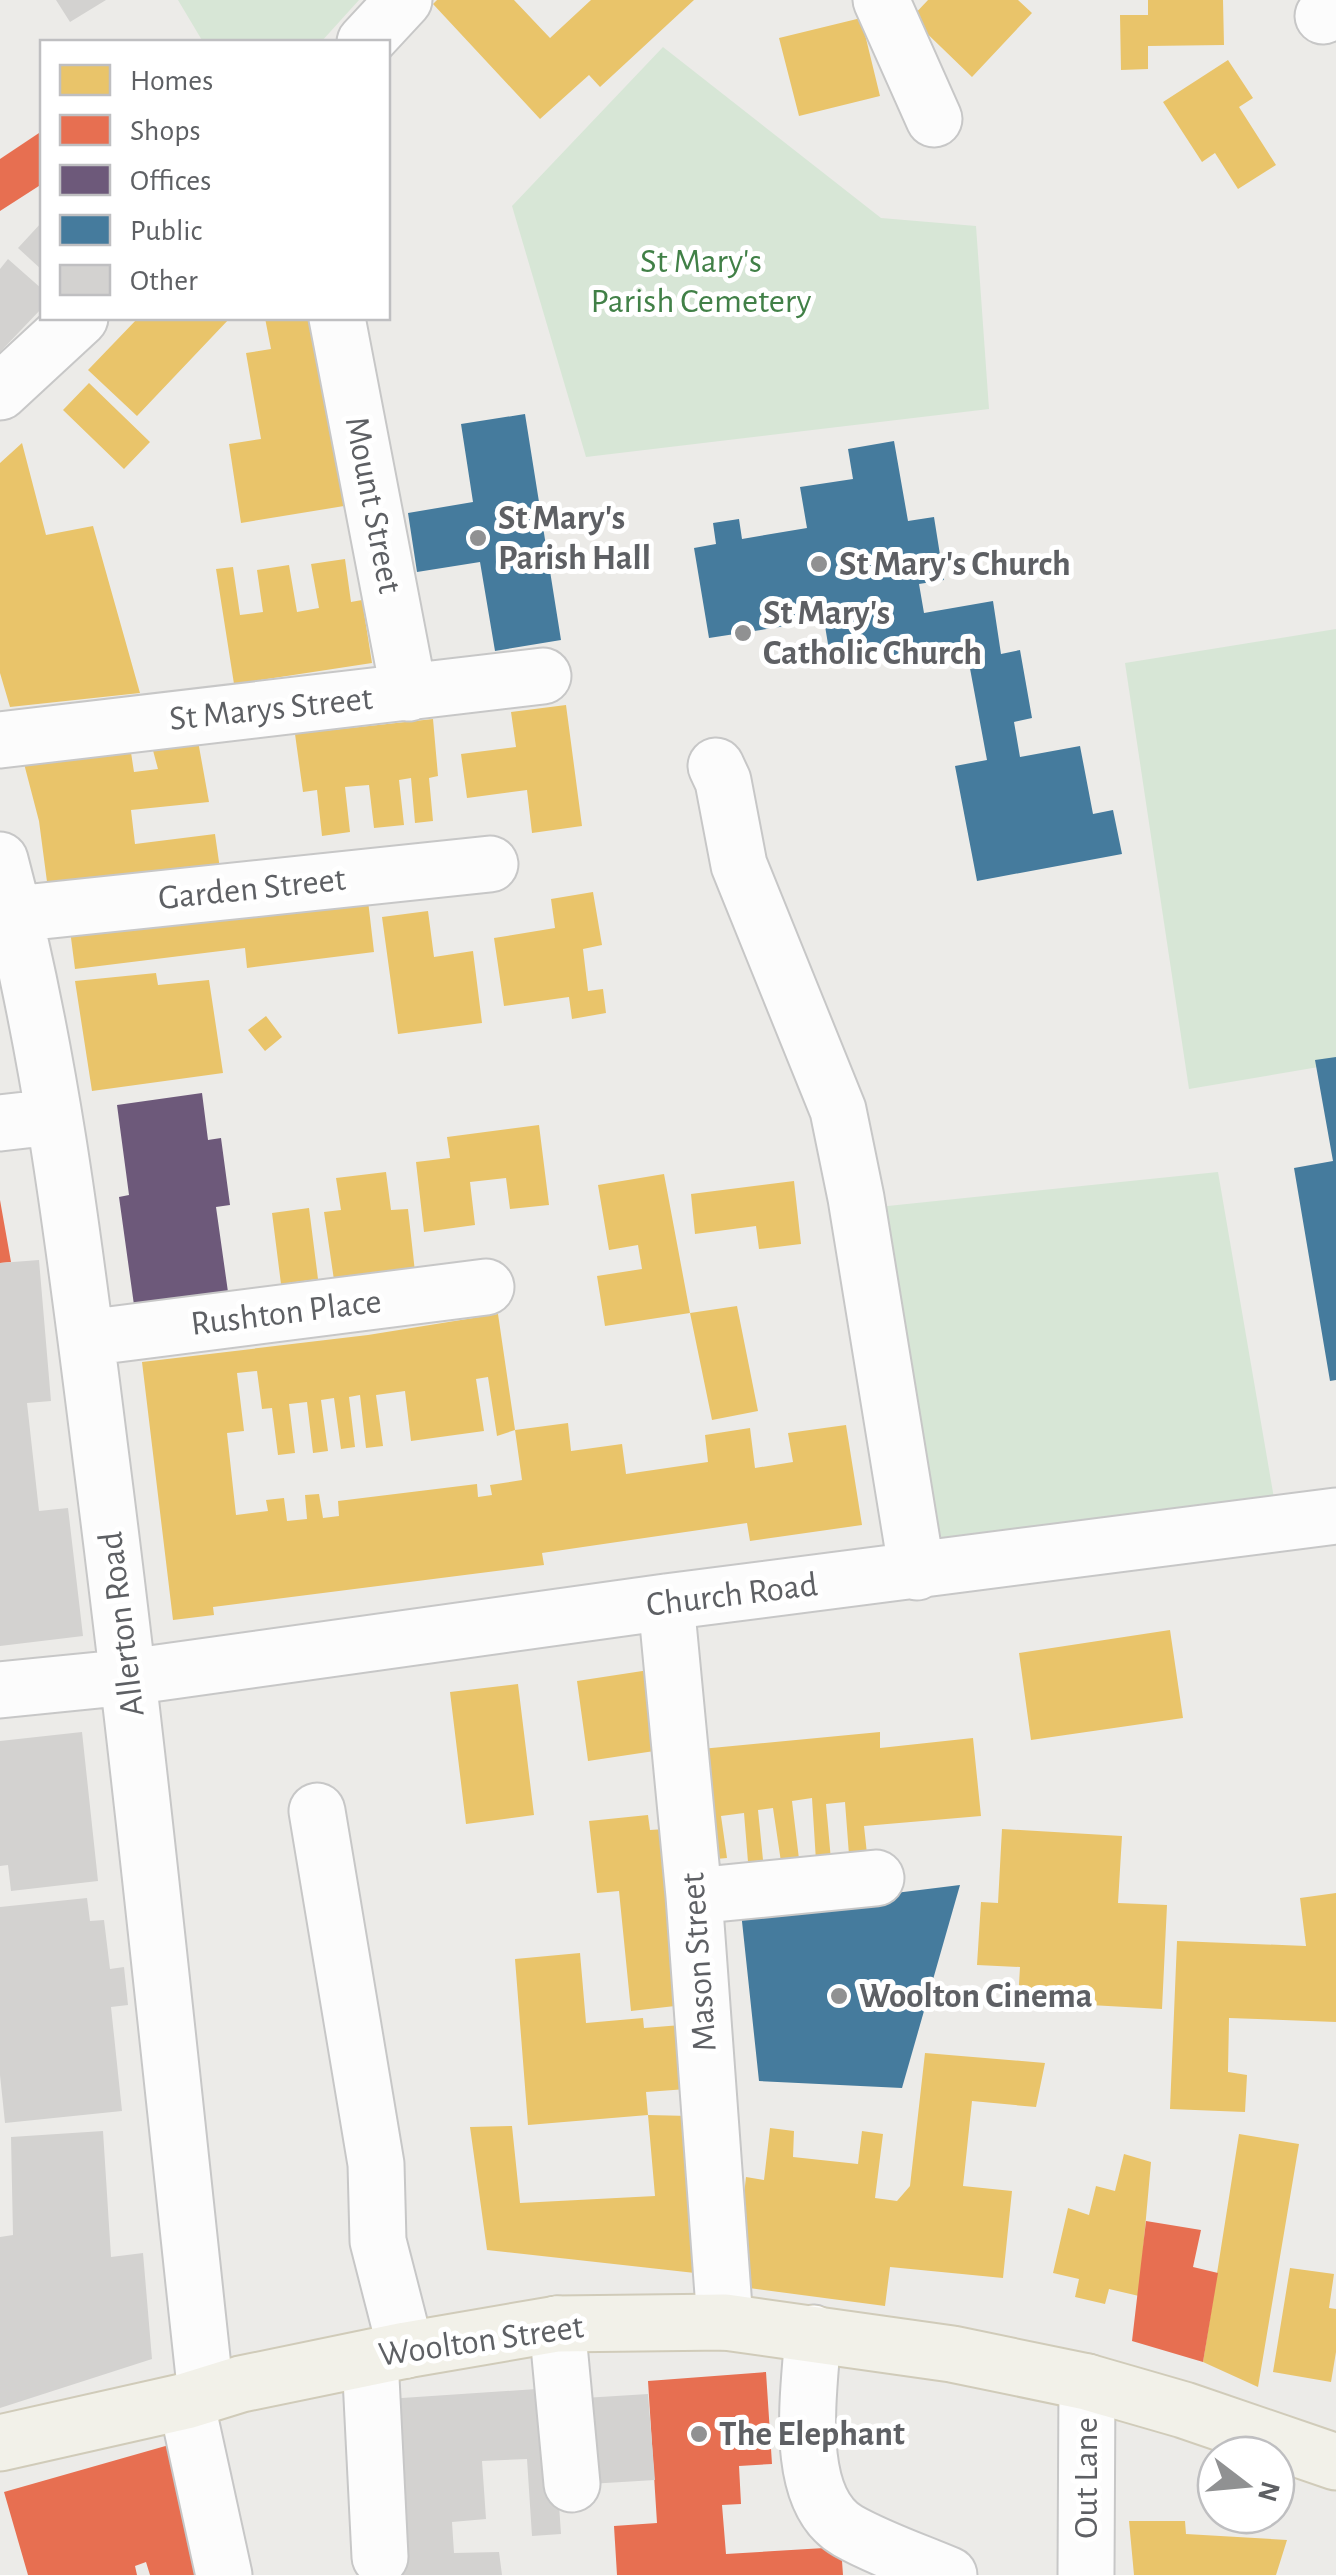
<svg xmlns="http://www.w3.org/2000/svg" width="1336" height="2575" font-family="'Alegreya Sans',sans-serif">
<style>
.green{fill:#d7e6d6}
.homes{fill:#e9c46a;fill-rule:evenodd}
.shops{fill:#e76f51}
.offices{fill:#6d597a}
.public{fill:#457b9d}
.building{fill:#d3d2d0}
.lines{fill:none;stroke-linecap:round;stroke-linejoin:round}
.minor-casing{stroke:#c7c7c7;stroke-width:59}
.major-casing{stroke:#d0cbb9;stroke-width:59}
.minor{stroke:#fcfcfc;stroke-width:55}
.major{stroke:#f2f1e9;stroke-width:55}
.poi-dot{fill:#909192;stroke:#fff;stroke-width:4}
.labels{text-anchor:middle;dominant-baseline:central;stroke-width:10;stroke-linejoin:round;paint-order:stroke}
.park-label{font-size:35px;fill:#418047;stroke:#fff}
.street-label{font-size:35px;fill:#5e6064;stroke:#fff}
.poi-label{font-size:35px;font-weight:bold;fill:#5e6064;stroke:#fff;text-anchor:start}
</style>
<rect width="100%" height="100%" fill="#ecebe8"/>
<!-- green -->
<path class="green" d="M178,0H359L321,42H203Z
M663,47L881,218L976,226L989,409L586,457L512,206Z
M1336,629V1064L1189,1089L1125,663Z
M1218,1172L1276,1510L925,1548L878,1207Z"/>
<!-- homes -->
<path class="homes" d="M437,0H514L550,38L591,0H694L600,87L589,75L540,119L433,4Z
M928,0H1018L1032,13L972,77L911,18Z
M1148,0H1223L1224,45L1148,46V69L1121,70L1120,15H1148Z
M861,18L880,96L799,116L779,38Z
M1228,60L1253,98L1239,107L1276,165L1238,189L1215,153L1202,162L1163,102Z
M138,318H230L137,416L88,370Z
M265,318H314L344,506L241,523L229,444L261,439L246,353L271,349Z
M89,383L150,442L124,469L63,410Z
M22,443L46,535L93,526L140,693L10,707L0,673V463Z
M345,559L351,602L362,600L372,663L234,684L216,569L233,567L240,615L263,612L257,570L289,565L297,612L319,608L311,564Z
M566,705L582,826L532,833L527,790L467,798L461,754L516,747L511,712Z
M433,719L438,776L429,778L433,821L415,823L411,778L399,780L404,825L374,828L369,785L356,786L345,787L350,832L322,836L317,790L303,792L295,734Z
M198,741L209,802L131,810L135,844L215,834L221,876L49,897L39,821L22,756L130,746L134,772L158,769L151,743Z
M367,892L374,952L247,968L245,948L75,969L70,930Z
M593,892L602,945L583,949L588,991L603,989L606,1013L572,1019L569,997L504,1006L494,938L555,928L551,899Z
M428,911L434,957L473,951L482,1023L398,1034L382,917Z
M156,973L158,985L209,980L223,1073L92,1091L75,981Z
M266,1016L282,1037L265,1051L248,1030Z
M539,1125L549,1205L510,1209L506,1178L470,1182L475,1225L424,1232L416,1162L450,1158L447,1137Z
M386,1172L391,1210L408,1209L415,1272L334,1280L324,1212L341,1210L336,1178Z
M664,1174L690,1313L605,1326L597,1276L642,1269L638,1245L609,1250L598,1185Z
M794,1181L801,1244L759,1249L756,1226L695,1234L691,1194Z
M309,1208L318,1279L281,1284L272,1213Z
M737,1306L758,1411L712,1420L690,1313Z
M498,1314L515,1430L568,1423L571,1451L622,1444L626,1474L708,1462L705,1435L750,1428L755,1468L793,1462L788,1433L846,1425L862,1525L750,1541L747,1523L542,1553L544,1565L213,1607L214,1615L173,1620L142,1362L368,1335ZM257,1371L262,1409L272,1408L278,1455L295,1453L289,1404L307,1402L313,1453L328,1451L321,1400L334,1398L341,1449L355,1447L349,1397L360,1395L366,1448L383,1446L376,1395L405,1391L411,1441L484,1431L476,1379L488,1377L497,1436L515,1430L522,1480L490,1485L492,1495L478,1497L477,1484L338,1501L339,1516L323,1518L319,1494L305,1495L307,1519L287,1521L284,1498L266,1500L268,1511L236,1515L227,1433L244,1431L237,1373Z
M1170,1630L1183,1718L1031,1740L1019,1653Z
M649,1670L661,1750L588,1761L577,1681Z
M518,1684L534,1815L466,1824L450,1692Z
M880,1732V1748L973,1738L981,1816L864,1826L867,1854L849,1855L845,1802L826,1804L831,1860L816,1861L812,1798L792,1801L799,1859L781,1862L773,1808L758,1810L763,1860L748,1862L744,1813L721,1816L727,1858L716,1859L701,1749Z
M648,1815L650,1830L665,1829L684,2005L631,2011L619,1891L597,1893L589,1821Z
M1002,1829L1122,1836L1118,1903L1167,1905L1162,2009L1018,2001L1020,1967L977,1965L981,1902L998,1903Z
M1336,1893V2022L1229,2018L1228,2072L1247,2075L1245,2112L1170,2109L1177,1941L1306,1946L1300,1898Z
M580,1953L586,2023L643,2018L644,2028L681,2025L687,2089L646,2092L648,2115L528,2125L515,1959Z
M925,2053L1045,2063L1036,2107L972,2101L963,2186L1012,2191L1003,2278L890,2267L885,2306L734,2286L746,2177L764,2180L770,2128L794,2131L793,2157L858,2164L862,2131L883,2134L875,2198L897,2201L910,2186Z
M648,2115L689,2116L704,2274L487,2250L470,2127L512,2126L520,2203L655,2196Z
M1239,2134L1299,2144L1258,2387L1203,2362Z
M1124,2154L1151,2162L1139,2296L1109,2289L1105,2304L1075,2297L1079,2279L1053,2273L1068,2208L1089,2215L1096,2186L1115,2191Z
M1290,2268L1334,2274L1329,2308L1336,2309V2352L1331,2382L1273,2372Z
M1129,2521H1185L1186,2534L1287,2540L1276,2575H1134Z"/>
<!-- shops -->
<path class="shops" d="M42,131V184L0,211V159Z
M0,1200L11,1262L0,1263Z
M1146,2221L1201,2230L1193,2267L1218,2273L1203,2362L1132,2341Z
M766,2372L772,2464L739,2466L741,2504L722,2505L726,2554L841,2547L843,2575H617L614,2526L657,2523L648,2381Z
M176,2443L207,2575H150L146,2562L135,2566L137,2575H28L4,2492Z"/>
<!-- offices -->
<path class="offices" d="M202,1093L208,1140L221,1138L230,1205L216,1207L228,1292L134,1305L119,1197L129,1195L117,1105Z"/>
<!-- public -->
<path class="public" d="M525,414L561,640L495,651L480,562L417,572L408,513L473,502L461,424Z
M894,441L908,521L934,517L944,580L919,584L924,613L993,601L1001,654L1020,650L1032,718L1014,722L1020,757L1080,746L1093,814L1113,810L1122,854L977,881L955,766L987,760L966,647L832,668L824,620L709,638L694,548L716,544L713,523L739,519L742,539L807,528L800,487L853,479L848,449Z
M1336,1057V1380L1330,1381L1294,1168L1333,1161L1315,1060Z
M960,1885L902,2088L759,2081L741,1912Z"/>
<!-- building -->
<path class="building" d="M56,0H106L70,22Z
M42,222V270L18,248Z
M8,259L42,289V308L0,352V269Z
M39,1260L51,1401L27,1403L39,1511L68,1508L83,1636L0,1646V1263Z
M82,1732L98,1881L11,1891L8,1865L0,1866V1741Z
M87,1898L90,1921L104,1920L110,1969L124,1967L128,2005L111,2007L122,2111L5,2123L0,2075V1907Z
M103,2131L111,2257L143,2253L152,2359L0,2408V2237L13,2235L11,2137Z
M551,2388L561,2534L532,2536L527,2459L482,2461L486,2519L452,2522L454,2553L499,2552L502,2575H399L387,2399Z
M648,2394L655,2480L589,2484L584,2398Z"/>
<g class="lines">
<defs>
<path id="minor" d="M881,0L934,119
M1323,16L1336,2
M365,42L404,0
M337,318L409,693
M0,392L80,318
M0,740L543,676
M716,766L723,781L739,865L838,1110L856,1198L917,1572
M0,860C52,1054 76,1259 101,1458C141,1770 172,2082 206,2395
M14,914L490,864
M0,1123L52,1117
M86,1338L486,1287
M666,1602L694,1896L725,2322
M0,1690L129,1677L666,1602L1336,1516
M317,1811L376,2164L378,2241L406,2350
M694,1896L876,1878
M557,2324L572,2484
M813,2333C810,2388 791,2498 848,2531C880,2549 916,2561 949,2575
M370,2358L380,2557
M186,2401L224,2575
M1086,2575L1087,2382"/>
<path id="major" d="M0,2443L186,2401L241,2384L406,2350L557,2324L725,2322L952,2354L1087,2382L1184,2410L1336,2462"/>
</defs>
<!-- minor casing -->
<use href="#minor" class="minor-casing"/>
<!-- major casing -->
<use href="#major" class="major-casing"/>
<!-- minor -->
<use href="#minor" class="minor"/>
<!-- major -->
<use href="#major" class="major"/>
</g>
<!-- markers -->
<g class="poi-dot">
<circle cx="478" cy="538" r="10"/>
<circle cx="819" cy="564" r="10"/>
<circle cx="743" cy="633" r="10"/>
<circle cx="839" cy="1996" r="10"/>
<circle cx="699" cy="2434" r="10"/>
</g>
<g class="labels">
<!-- park labels -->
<g class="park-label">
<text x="701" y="261">St Mary's<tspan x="701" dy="40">Parish Cemetery</tspan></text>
</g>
<!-- street labels -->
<g class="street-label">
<text transform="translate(373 505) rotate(79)">Mount Street</text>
<text transform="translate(271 709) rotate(-6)">St Marys Street</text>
<text transform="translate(252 889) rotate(-6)">Garden Street</text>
<text transform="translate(286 1313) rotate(-7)">Rushton Place</text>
<text transform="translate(732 1595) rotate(-7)">Church Road</text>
<text transform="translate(122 1624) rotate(-97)">Allerton Road</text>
<text transform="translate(699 1962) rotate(-94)">Mason Street</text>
<text transform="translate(481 2341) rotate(-8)">Woolton Street</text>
<text transform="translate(1086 2478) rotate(-90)">Out Lane</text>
</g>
<!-- poi labels -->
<g class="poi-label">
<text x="498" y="518">St Mary's<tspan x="498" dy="40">Parish Hall</tspan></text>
<text x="839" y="564">St Mary's Church</text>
<text x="763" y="613">St Mary's<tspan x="763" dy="40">Catholic Church</tspan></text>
<text x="859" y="1996">Woolton Cinema</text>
<text x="719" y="2434">The Elephant</text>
</g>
</g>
<!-- legend -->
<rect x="40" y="40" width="350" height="280" fill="#ffffff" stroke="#bfbfc1" stroke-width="2.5"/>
<rect x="60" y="65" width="50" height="30" fill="#e9c46a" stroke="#bfbfc1" stroke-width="2.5"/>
<text x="130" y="90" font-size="30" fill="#5e6064">Homes</text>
<rect x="60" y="115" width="50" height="30" fill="#e76f51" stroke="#bfbfc1" stroke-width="2.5"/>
<text x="130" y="140" font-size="30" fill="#5e6064">Shops</text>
<rect x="60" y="165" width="50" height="30" fill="#6d597a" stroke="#bfbfc1" stroke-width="2.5"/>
<text x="130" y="190" font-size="30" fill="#5e6064">Offices</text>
<rect x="60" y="215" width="50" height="30" fill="#457b9d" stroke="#bfbfc1" stroke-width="2.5"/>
<text x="130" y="240" font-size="30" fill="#5e6064">Public</text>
<rect x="60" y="265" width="50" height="30" fill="#d3d2d0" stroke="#bfbfc1" stroke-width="2.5"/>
<text x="130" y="290" font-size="30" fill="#5e6064">Other</text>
<!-- north arrow -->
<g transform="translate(1246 2485) rotate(106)"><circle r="48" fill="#ffffff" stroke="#bfbfc1" stroke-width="2.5"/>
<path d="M0-8L18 38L0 25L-18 38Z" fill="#909192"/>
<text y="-15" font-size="28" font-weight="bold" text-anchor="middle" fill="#5e6064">N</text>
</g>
</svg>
